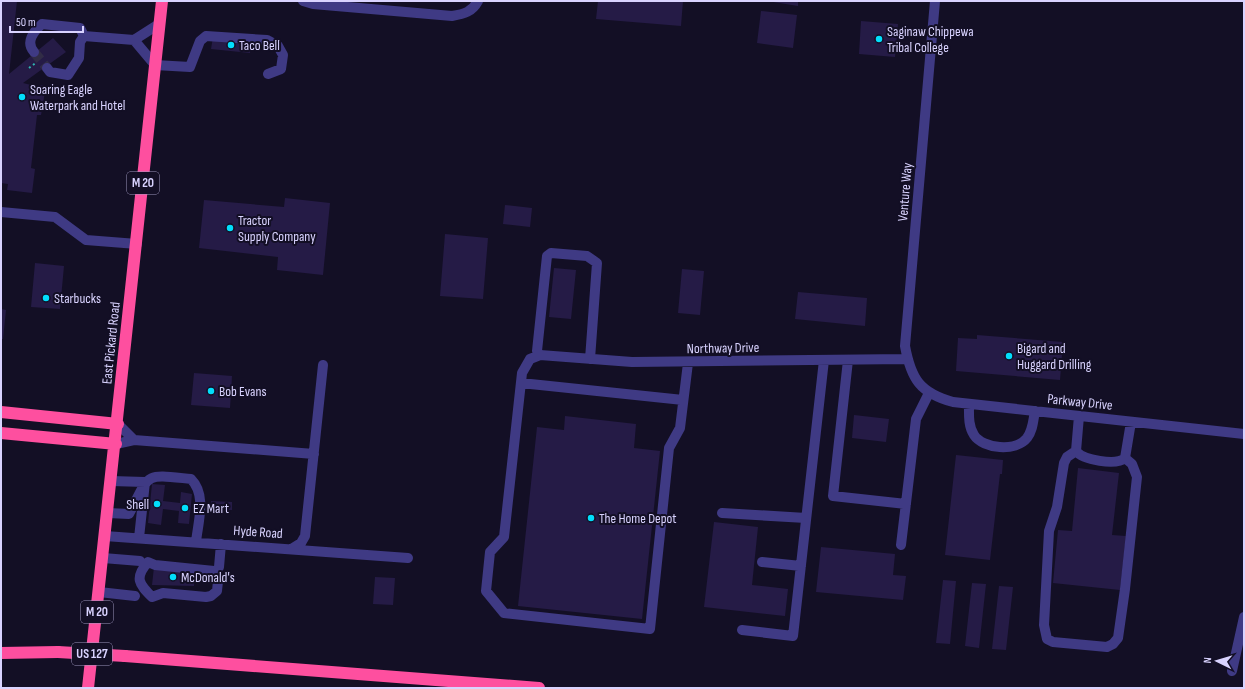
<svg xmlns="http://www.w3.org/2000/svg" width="1245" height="689" font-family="'Sofia Sans Condensed',sans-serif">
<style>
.building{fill:#251b46}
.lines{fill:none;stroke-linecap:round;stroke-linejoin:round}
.minor-tunnel{stroke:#312c46;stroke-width:10;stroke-dasharray:10 5;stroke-linecap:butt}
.path{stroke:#30b6b1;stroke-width:2;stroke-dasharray:2 3;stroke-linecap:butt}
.minor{stroke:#3f3a84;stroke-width:10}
.highway{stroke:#fe4f9f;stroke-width:12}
.highway-bridge{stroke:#fe4f9f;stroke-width:12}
.poi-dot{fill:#02defc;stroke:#130f25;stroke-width:1.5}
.labels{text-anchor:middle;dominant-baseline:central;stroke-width:4;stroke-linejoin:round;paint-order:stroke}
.shield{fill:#130f25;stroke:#9e98be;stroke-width:1}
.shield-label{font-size:13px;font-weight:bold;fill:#d9d3ff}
.poi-label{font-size:14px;fill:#d9d3ff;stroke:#130f25;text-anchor:start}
.street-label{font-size:14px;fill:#d9d3ff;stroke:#130f25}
</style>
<rect width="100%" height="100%" fill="#130f25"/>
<!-- building -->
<path class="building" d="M1,1H17L9,74L53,38L66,52L23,83L39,87L40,85L46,86L41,115H37L31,168L35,169L32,193L7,190L8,184L1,183Z
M598,1H683L681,26L596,19Z
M767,1H798V6Z
M761,11L797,15L793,48L757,43Z
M861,21L898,24L895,57L859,54Z
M213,37L252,41L250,53L211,49Z
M285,198L330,203L323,275L277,270L278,257L199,248L204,200L284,207Z
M505,205L532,208L530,227L503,224Z
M445,234L488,238L483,299L440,296Z
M35,263L64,266L60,309L31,307Z
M554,268L576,270L571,319L549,317Z
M682,269L704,271L700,315L678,313Z
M798,292L867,298L865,326L795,319Z
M1,309L6,310L3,339H1Z
M977,335L1063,342L1060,380L956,371L958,338L977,339Z
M194,373L232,376L230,408L191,405Z
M854,415L889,419L886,442L852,438Z
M565,416L636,424L634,448L660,451L642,619L518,606L537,427L564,430Z
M956,455L1003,460L1002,474H1000L990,560L945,555Z
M1078,468L1119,473L1112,535L1126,536L1120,590L1053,583L1058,530L1072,531Z
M152,484L165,485L163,501L180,503L181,492L192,494L189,524L178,523L179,511L163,509L161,525L148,523Z
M211,501L232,502V510L211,509Z
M714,522L758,527L752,585L788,589L785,616L704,607Z
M821,547L895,554L893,575L906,576L903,600L816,592Z
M154,567L195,571L194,586L152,585Z
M375,577L395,578L393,605L373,604Z
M943,580L956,581L950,644L936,643Z
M972,583L986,584L979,648L965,646Z
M999,586L1013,587L1006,650L992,649Z"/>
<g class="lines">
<!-- minor-tunnel -->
<path class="minor-tunnel" d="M34,52L47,68"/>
<!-- path -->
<path class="path" d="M29,68L37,62"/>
<!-- minor -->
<path class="minor" d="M303,1L313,4L452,16C464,14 472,12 478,1
M935,1L905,346C911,379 920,393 953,402L1244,434
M159,24L134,40L155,65L190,67L200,41L206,36L267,40L278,46L283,55L281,69L268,74
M34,52C25,42 34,31 42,24L80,28L84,36L134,40
M47,68L50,72L68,75L79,58L80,42L84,36
M1,212L55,217L86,240L137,244
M540,355L537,351L547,256L551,253L587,256L597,263L590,359
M848,360L833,496L906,504
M688,363L680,428L669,448L650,629L504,613L486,591L490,552L504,537L522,373L530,359L540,355L632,362L907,359
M521,383L683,400
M969,404C969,414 968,426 974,435C983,449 1016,452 1027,438C1033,430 1033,421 1035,411
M1079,416L1076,451C1083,460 1116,466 1125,458L1131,422
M134,440L314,454
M116,444L134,440L118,424
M1076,451L1067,457L1064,463L1057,507L1049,531L1044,625L1047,639L1053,642L1107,647L1113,644L1118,638L1125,589L1137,477L1132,464L1125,458
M111,481L145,482L139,538
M108,513L129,514C151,472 143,474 191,479C207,495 198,522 196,542
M722,513L806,518
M105,536L408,558
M901,545L916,419L929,393
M293,548L301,543L305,536L323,365
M103,558L140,561
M148,562L155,565L214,571L218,581L217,591L211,596L206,597L163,593L152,597C139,584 134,578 148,562Z
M762,562L801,566
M219,567L221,544
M99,592L135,596
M742,630L793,636L824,360
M1232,671L1244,617"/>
<!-- highway -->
<path class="highway" d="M1,412L118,424
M1,433L116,444
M1,653L58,652
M125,656L539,688
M88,688L162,1"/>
<!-- highway-bridge -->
<path class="highway-bridge" d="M58,652L125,656"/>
</g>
<!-- markers -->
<g class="poi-dot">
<circle cx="879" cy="39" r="4"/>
<circle cx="231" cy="45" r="4"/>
<circle cx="22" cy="97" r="4"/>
<circle cx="230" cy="228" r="4"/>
<circle cx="46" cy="298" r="4"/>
<circle cx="1009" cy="356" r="4"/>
<circle cx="211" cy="391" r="4"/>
<circle cx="157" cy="504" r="4"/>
<circle cx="185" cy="508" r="4"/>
<circle cx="591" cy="518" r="4"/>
<circle cx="173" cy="577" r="4"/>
</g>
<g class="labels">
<!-- shield labels -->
<g class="shield">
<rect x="127" y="172" width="32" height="22" rx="3"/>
<rect x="81" y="601" width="32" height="22" rx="3"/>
<rect x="72" y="643" width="40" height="22" rx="3"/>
</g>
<g class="shield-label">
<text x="143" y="183">M 20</text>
<text x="97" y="612">M 20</text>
<text x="92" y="654">US 127</text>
</g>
<!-- poi labels -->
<g class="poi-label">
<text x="887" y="31">Saginaw Chippewa<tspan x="887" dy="16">Tribal College</tspan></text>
<text x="239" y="45">Taco Bell</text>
<text x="30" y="89">Soaring Eagle<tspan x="30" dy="16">Waterpark and Hotel</tspan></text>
<text x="238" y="220">Tractor<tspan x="238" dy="16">Supply Company</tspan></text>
<text x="54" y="298">Starbucks</text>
<text x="1017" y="348">Bigard and<tspan x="1017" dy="16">Huggard Drilling</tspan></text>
<text x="219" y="391">Bob Evans</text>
<text x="149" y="504" text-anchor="end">Shell</text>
<text x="193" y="508">EZ Mart</text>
<text x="599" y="518">The Home Depot</text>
<text x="181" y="577">McDonald's</text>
</g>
<!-- street labels -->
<g class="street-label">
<text transform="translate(905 192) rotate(-85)">Venture Way</text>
<text transform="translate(111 343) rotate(-84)">East Pickard Road</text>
<text transform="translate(723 348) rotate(-1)">Northway Drive</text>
<text transform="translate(1080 402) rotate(6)">Parkway Drive</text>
<text transform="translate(258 532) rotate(4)">Hyde Road</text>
</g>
</g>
<!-- border -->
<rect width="1245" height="689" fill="none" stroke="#d9d3ff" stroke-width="4"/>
<!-- north arrow -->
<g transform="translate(1217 661) rotate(275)" stroke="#130f25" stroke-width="3" paint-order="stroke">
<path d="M0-3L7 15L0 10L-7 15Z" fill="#d9d3ff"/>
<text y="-6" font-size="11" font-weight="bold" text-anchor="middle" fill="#d9d3ff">N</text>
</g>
<!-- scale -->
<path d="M10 26v6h73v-6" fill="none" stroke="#d9d3ff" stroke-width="2"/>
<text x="16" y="26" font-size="12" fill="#d9d3ff" stroke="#130f25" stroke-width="3" paint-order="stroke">50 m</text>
</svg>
